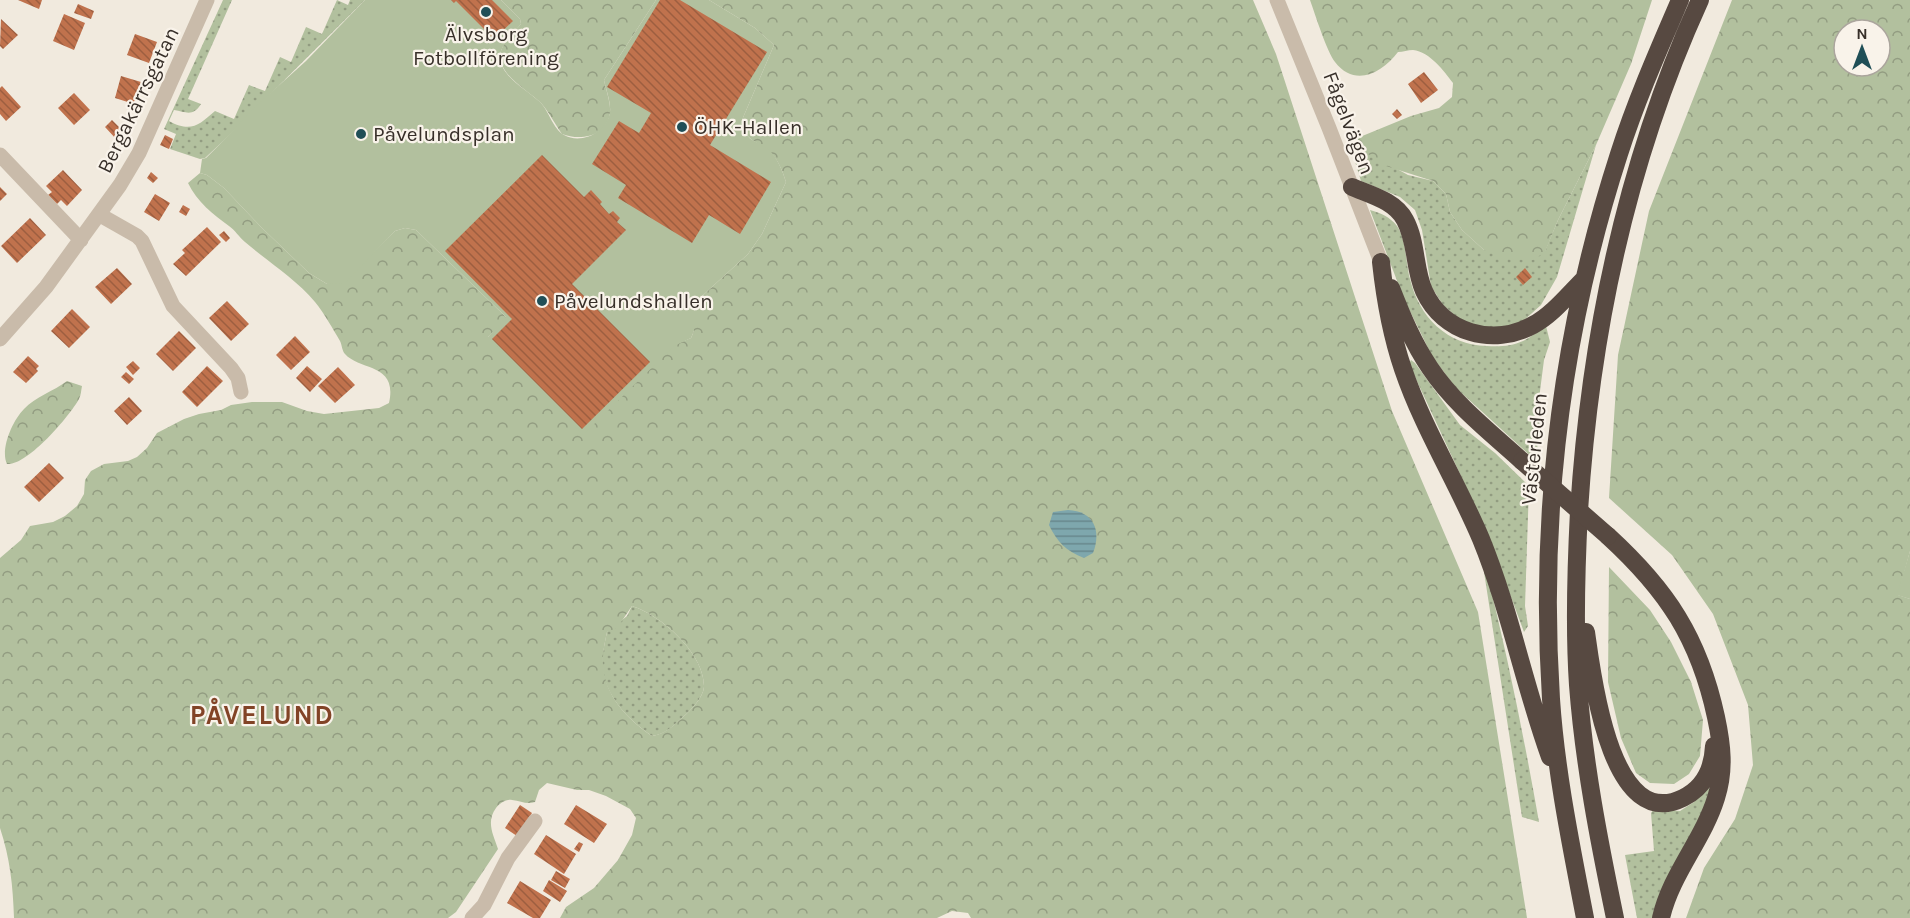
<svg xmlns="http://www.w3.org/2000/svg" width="1910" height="918" font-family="Karla,sans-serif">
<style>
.grass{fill:url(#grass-dots)}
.forest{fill:url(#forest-crowns);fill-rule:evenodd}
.garden{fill:#b2c09e}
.water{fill:url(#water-rules)}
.building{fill:url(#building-back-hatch)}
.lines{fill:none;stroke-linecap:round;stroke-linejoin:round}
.minor{stroke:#c9bbaa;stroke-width:15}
.highway{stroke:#574941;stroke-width:18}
.highway-bridge{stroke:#574941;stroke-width:18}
.poi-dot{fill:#204f57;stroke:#f9f3ea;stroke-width:2}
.labels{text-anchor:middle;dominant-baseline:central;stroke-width:4.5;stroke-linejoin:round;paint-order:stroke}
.poi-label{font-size:21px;fill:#372f29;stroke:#f9f3ea;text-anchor:start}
.street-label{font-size:21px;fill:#372f29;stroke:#f9f3ea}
.district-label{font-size:27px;font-weight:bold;letter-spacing:1.5px;fill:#824326;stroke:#f9f3ea}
</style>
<defs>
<pattern id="grass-dots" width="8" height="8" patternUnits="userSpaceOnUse" patternTransform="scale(1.5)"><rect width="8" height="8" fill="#b2c09e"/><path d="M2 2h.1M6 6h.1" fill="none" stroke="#929c81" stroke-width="1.8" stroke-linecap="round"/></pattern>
<pattern id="forest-crowns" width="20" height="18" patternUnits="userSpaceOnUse" patternTransform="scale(1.5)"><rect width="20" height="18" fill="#b2c09e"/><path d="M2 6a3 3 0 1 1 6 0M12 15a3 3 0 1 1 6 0" fill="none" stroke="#929c81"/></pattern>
<pattern id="water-rules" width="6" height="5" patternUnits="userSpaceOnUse" patternTransform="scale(1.5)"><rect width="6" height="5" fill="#7ea7ad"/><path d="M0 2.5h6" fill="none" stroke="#68888d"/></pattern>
<pattern id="building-back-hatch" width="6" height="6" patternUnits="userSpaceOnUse" patternTransform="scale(1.5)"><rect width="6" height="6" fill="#c0724d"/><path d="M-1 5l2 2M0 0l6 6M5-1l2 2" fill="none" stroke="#9d5e40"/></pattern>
</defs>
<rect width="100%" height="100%" fill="#f1eade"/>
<!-- grass -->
<path class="grass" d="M223,0H232L188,99L201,104C193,117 186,112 174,110L169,121C191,133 199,125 215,111L234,119L249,85L265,91L280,57L291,62L306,27L322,34L337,0L348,5L350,0H365L220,144L205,158L200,159L170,149L176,134L164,129Z
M1355,139L1363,150L1408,175L1433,181L1446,194L1450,212L1462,230L1484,250L1545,251L1558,220L1596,145L1557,277L1541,305L1521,323L1502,327H1479L1461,321L1443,305L1431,286L1422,230L1415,210L1400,197L1361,181L1352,152Z
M1370,210C1381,213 1390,217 1397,226C1406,238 1406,265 1410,279C1419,317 1447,345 1487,346C1499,347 1512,346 1523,341C1531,337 1539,331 1546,326L1550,342L1544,360L1540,391V418L1536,461L1455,387L1432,356L1404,299Z
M1411,360L1415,363L1460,425L1495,453L1529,486L1525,606L1528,626L1524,632L1486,530L1409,364Z
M1486,570C1507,653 1524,737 1539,822L1522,817L1484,572Z
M632,606C661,615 705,654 704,687C703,698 691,710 683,717C673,726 666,734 652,736C627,719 605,696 602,665C602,654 605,642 607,632L627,616Z
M1711,784L1705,806L1652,918H1637L1625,855L1654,851L1651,813L1654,809L1680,811L1694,802Z"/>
<!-- forest -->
<path class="forest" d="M501,0H656L604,80C606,90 611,103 610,113C607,137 580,141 562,134C555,124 549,112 541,103C527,89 490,71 503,46C507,38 515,31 521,24L520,19Z
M709,0H1253L1276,54L1392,411L1478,612L1527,918H971L968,913L952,911L937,918H560L566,907L594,888L618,860L632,835L636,818L630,809L606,796L589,790H577L547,783L539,790L535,802C527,805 521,801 512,800C506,799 500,803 496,808C486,822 493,834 498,849L456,912L448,918H14C13,886 10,858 0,828V558L21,540L30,526L53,522L65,516L77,506L84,494L85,480L91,471L104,464L128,461L137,457L147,448L157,433L184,419L199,414L221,410L231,405L252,402H282L307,411L324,414L379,408L389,403C398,363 360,371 345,354C342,351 342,345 340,341C333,329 324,313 315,302C295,278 268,262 245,242C239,237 235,230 229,226C213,214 197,202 188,183L200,173L207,175L224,188L261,227L309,273L327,284L363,263L395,231L405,228L416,230L507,318L488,337L674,345L691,338L694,331V311L701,297L748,254L762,234L786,182C783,172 778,159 770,152C755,139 745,142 742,120L774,45L755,28ZM632,606C661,615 705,654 704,687C703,698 691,710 683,717C673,726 665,734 652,736C627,719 605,696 603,665C602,654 605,642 607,632L617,628Z
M1310,0H1652L1631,64L1596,145L1558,220L1545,252L1533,260L1506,259L1484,250L1462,230L1450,212L1446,194L1433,181L1386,166L1362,150L1355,139L1411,116L1439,108L1452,97L1453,83C1444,71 1430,52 1413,50C1408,50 1403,52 1398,52C1382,73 1355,88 1335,62C1327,52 1315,14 1310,0Z
M1732,0H1910V551L1898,595L1910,599V918H1686L1704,868L1735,819L1753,765L1748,705L1713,614L1672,555L1609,498L1618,355L1649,211ZM1844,30H1880V66H1844Z
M67,381L82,386C81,391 81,395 79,399C69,417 27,466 7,464C0,450 12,421 24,409C35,397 54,391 67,381Z
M1609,567L1650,610L1671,642L1691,682L1703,720L1700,756L1689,774L1674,784L1650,783L1636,773L1621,738L1608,682Z"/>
<!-- garden -->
<path class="garden" d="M365,0H501L520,19L521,24C513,34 499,45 500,59C503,78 527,90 540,102C549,111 553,129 564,135C581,145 608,132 610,112C611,102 606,90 604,80L656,0H709L755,28L774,45L742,120C745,144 756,138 770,151C778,159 783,172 786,182L762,234L748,254L701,297L694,310V331L691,338L674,346L583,435L488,337L506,317L416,230L405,228L395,231L345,283L327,284L309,273L261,227L224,188L207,175L200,173L202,159L206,158L220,144L256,106L306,61Z
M1910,551V599L1897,595Z"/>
<!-- water -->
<path class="water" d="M1068,510C1093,511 1102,530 1093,553L1084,558C1066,551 1057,542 1049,525L1053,512Z"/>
<!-- building -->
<path class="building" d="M18,0H42L39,9Z
M451,0H492L513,21L494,39L456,1L454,3Z
M660,0H680L767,52L710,145L771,182L740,234L709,215L692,243L618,198L626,185L592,164L619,121L639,133L651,113L607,87Z
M78,4L94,11L91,19L74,13Z
M64,14L85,23L74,50L53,41Z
M1,19L18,35L3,49L0,46Z
M135,34L157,42L149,63L127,55Z
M1424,72L1438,90L1421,103L1408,84Z
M121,76L141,82L134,104L115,98Z
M2,86L21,107L6,121L0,114V88Z
M74,93L90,110L74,125L58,108Z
M1397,109L1402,115L1397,119L1392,114Z
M112,120L125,133L117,140L105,127Z
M165,135L173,139L169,149L160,145Z
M542,155L584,197L591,190L602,202L600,204L609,214L613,211L620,218L617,222L626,230L572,284L650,362L582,429L492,339L512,319L445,251Z
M63,170L82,190L67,206L61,200L57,204L48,195L52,192L46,186Z
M151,172L158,178L153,183L147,178Z
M0,187L7,194L0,201Z
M155,194L170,203L159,221L144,212Z
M183,205L190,209L186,216L179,212Z
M30,218L46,235L17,263L1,246Z
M207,227L221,242L186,276L173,264L185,253L182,250Z
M224,231L230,238L226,242L219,235Z
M117,268L132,284L111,304L95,287Z
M1525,268L1532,277L1523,285L1516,277Z
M227,301L249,324L231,341L209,318Z
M72,309L90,327L69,348L51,331Z
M179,331L196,348L173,371L156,354Z
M295,336L310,352L291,370L276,355Z
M28,356L39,366L36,369L38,371L26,383L13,372Z
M133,361L140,368L133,375L126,367Z
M207,366L223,381L197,407L182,392Z
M307,366L322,379L310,392L296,378Z
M338,367L355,385L335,403L318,386Z
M126,372L134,379L129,384L121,377Z
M129,397L142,411L127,425L114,411Z
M49,463L64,478L39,502L24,487Z
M520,805L532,813L517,836L505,828Z
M576,805L607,824L594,843L564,824Z
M546,835L576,854L564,874L534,854Z
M579,842L583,844L579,852L574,849Z
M556,871L570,879L565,888L551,880Z
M549,880L567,891L560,902L543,891Z
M520,881L551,900L540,918H533L507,903Z"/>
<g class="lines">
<!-- minor -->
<path class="minor" d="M1277,0L1329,128L1381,262
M0,155L81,240
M100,215L137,236L142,241L173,306L231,368L238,378L241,392
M0,339L46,287L120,185L139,153L207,0
M472,918L484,905L508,858L535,821"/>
<!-- highway -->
<path class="highway" d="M1352,187C1371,195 1395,201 1405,220C1417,242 1414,269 1424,291C1443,333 1493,347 1533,325C1552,315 1568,295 1584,279
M1381,262C1385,299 1391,334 1403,369C1423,428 1457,482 1481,539C1510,610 1524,685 1550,757
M1391,288C1402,316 1413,343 1430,368C1454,404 1490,432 1522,461
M1608,536C1667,590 1699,638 1716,717C1722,745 1725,770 1716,798C1703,840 1671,874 1661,918
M1586,632C1592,674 1610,834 1683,798C1704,788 1713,768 1714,746
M1585,918C1571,845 1556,773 1551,699C1539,514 1562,330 1619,154C1636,101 1658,51 1680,0
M1615,918C1599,841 1584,764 1578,685C1574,627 1576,569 1579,511C1590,336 1627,160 1700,0"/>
<!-- highway-bridge -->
<path class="highway-bridge" d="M1522,461L1608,536"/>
</g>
<!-- markers -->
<g class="poi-dot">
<circle cx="486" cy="12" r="6"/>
<circle cx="682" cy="127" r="6"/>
<circle cx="361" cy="134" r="6"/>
<circle cx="542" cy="301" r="6"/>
</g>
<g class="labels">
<!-- poi labels -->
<g class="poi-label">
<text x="486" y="34" text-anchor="middle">Älvsborg<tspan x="486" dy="24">Fotbollförening</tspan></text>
<text x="694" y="127">ÖHK-Hallen</text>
<text x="373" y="134">Påvelundsplan</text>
<text x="554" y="301">Påvelundshallen</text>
</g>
<!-- street labels -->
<g class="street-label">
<text transform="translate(138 100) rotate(-64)">Bergakärrsgatan</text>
<text transform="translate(1349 123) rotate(69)">Fågelvägen</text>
<text transform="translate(1534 449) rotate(-84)">Västerleden</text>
</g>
<!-- district labels -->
<g class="district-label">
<text x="262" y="715">PÅVELUND</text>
</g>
</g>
<!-- north arrow -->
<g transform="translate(1862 48)"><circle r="28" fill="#f9f3ea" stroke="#aba59d" stroke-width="1.5"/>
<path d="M0-4.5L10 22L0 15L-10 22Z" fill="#204f57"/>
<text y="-9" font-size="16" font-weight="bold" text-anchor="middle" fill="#372f29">N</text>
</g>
</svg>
